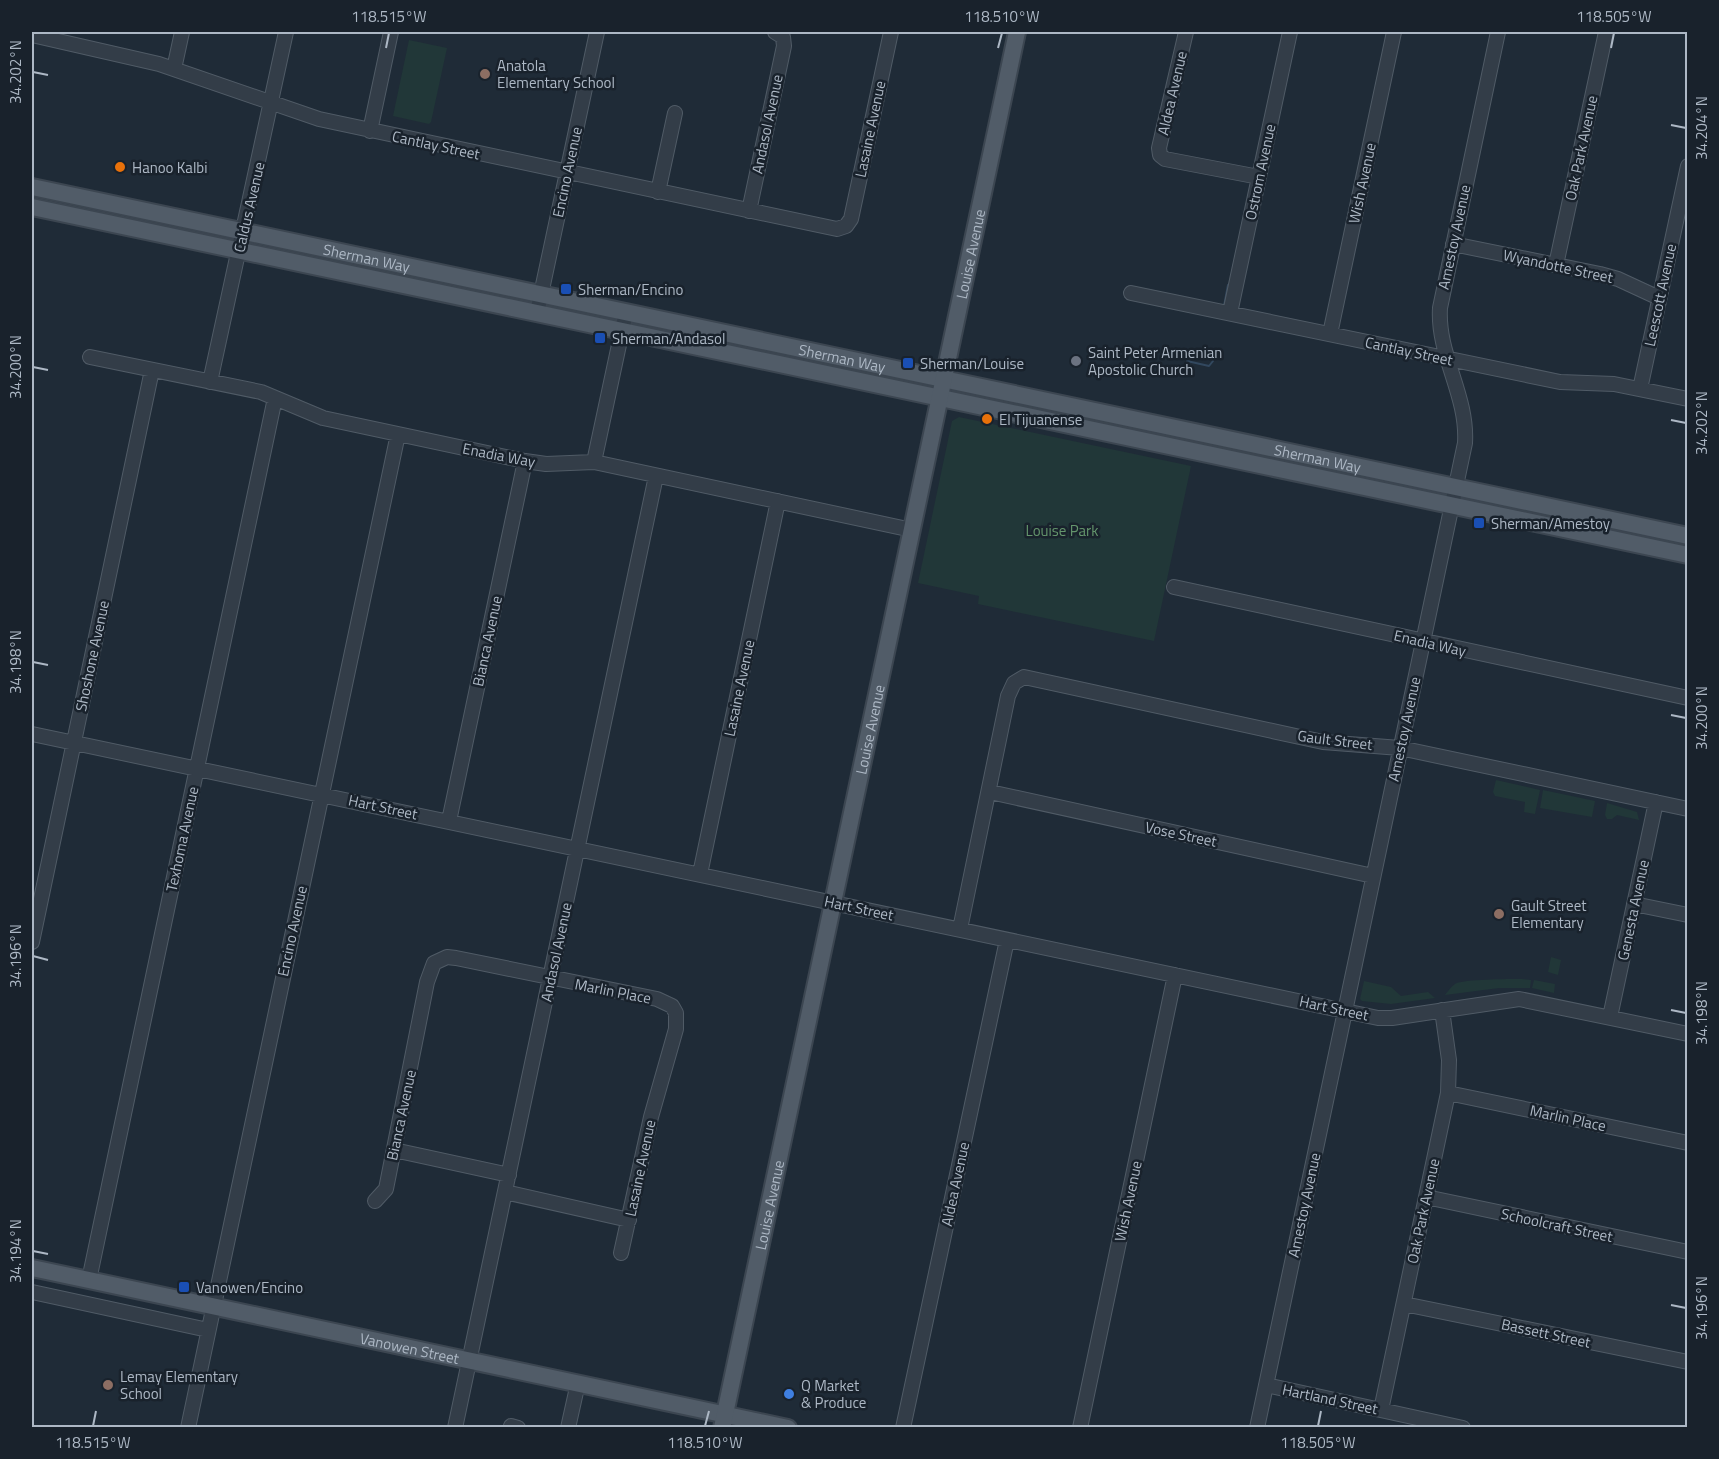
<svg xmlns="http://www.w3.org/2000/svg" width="1719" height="1459" font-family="'Titillium Web',sans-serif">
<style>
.green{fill:#213738}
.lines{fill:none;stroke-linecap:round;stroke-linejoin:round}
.stream{stroke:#32485f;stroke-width:2}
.minor-casing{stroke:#505b66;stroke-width:16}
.major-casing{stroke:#3c4651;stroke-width:20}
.minor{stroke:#333d48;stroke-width:14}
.major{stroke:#515c68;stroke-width:16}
.ticks{fill:none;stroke:#adb8c5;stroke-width:2}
.education-dot{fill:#8d6e63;stroke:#19222c;stroke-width:2}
.food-dot{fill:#e8710a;stroke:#19222c;stroke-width:2}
.transit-dot{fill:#1a4fb4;stroke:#19222c;stroke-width:2}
.worship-dot{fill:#6b7280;stroke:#19222c;stroke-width:2}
.shop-dot{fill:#3f7fe0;stroke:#19222c;stroke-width:2}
.labels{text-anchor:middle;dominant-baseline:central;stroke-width:5;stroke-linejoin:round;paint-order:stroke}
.poi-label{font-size:15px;fill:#adb8c5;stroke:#19222c;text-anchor:start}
.street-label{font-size:15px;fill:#adb8c5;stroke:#19222c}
.park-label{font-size:15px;fill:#64956c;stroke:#19222c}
.neatline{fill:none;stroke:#adb8c5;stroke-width:2}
.ticks-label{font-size:15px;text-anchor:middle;fill:#adb8c5}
</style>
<rect width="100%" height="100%" fill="#1f2b37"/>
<!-- green -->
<path class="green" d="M409,40L447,48L431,122L429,124L393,116Z
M959,417L1191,466L1154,641L978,604L979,596L918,583L952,421Z
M1496,780L1540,790L1535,814L1524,812L1525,802L1495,796L1493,792Z
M1543,790L1595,801L1592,817L1540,808Z
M1607,803L1637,812L1639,820L1617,815L1612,819H1607L1605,815Z
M1551,957L1561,960L1558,975L1548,972Z
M1522,979L1531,980L1530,988H1499L1445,995C1448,991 1452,986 1455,984C1463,979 1509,979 1522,979Z
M1534,980L1555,984L1554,993L1532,988Z
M1364,981L1391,987L1401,996L1428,992L1435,998L1391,1004L1362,1001L1360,999Z"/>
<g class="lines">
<!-- stream -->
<path class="stream" d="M1224,306L1228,285
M1187,361L1209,366L1213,361"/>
<defs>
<path id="minor" d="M1186,32L1159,148L1160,155L1165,159L1259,177
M32,35L159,64L319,119L837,229L846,226L851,219L891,32
M174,69L182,32
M370,131L391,32
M658,192L675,113
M749,211L784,46L783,37L775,32
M1453,244L1600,274L1618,279L1659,298
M1556,265L1606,32
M1131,293L1560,382L1614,384L1688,399
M537,313L597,32
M1230,313L1290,32
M1330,334L1394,32
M90,357L261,392L323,418L398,434L525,461L546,464L594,462L912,530
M210,382L286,32
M1640,389L1688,166
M594,462L626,312
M1174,587L1688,698
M32,734L1378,1018H1392L1519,999L1688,1034
M990,792L1373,876
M449,821L525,461
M700,874L778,501
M1634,904L1688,915
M960,929L1008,696L1014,683L1024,677L1323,742L1400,748L1688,809
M32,942L152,370
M1610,1017L1656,802
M1448,1093L1688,1143
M394,1150L509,1175
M505,1192L629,1220
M1426,1197L1688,1252
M375,1201L386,1189L427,982L434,963L447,957L456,958L657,999L672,1006L676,1013V1029L651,1117L621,1253
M89,1280L275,398
M32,1292L208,1330
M1404,1304L1688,1362
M1266,1385L1463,1428
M1381,1410L1448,1093L1449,1060L1442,1010
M511,1426L518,1428
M188,1428L398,434
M455,1428L656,476
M568,1428L578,1383
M903,1428L1007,940
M1080,1428L1175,975
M1257,1428L1465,443C1468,395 1437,355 1440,308L1498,32"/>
<g id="major">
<path id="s1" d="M32,187L1688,536"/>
<path d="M32,207L1688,555"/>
<path id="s2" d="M32,1268L788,1428"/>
<path id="s3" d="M722,1428L1017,32"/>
</g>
</defs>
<!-- minor casing -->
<use href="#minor" class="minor-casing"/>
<!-- major casing -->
<use href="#major" class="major-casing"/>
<!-- minor -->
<use href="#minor" class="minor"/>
<!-- major -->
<use href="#major" class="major"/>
</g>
<!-- ticks -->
<path class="ticks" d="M386,48L389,33M998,48L1002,33M1611,48L1614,33M33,72L48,75M1671,125L1686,128M33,367L48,370M1671,420L1686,423M33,662L48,665M1671,715L1686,718M33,956L48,960M1671,1010L1686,1013M33,1251L48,1254M1671,1305L1686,1308M93,1426L96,1411M705,1426L709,1411M1318,1426L1321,1411"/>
<!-- markers -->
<g class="education-dot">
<circle cx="485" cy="74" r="6"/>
<circle cx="1499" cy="914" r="6"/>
<circle cx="108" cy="1385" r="6"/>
</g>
<g class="food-dot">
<circle cx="120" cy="167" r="6"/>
<circle cx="987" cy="419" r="6"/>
</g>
<g class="transit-dot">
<rect x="560" y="283" width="12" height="12" rx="3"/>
<rect x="594" y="332" width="12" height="12" rx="3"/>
<rect x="902" y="357" width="12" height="12" rx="3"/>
<rect x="1473" y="517" width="12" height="12" rx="3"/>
<rect x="178" y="1281" width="12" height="12" rx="3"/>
</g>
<circle class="worship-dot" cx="1076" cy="361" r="6"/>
<circle class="shop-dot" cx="789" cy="1394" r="6"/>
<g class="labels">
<!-- poi labels -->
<g class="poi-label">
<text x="497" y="65">Anatola<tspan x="497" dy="17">Elementary School</tspan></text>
<text x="132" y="167">Hanoo Kalbi</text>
<text x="578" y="289">Sherman/Encino</text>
<text x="612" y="338">Sherman/Andasol</text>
<text x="1088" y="352">Saint Peter Armenian<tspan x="1088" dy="17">Apostolic Church</tspan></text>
<text x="920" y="363">Sherman/Louise</text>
<text x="999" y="419">El Tijuanense</text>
<text x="1491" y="523">Sherman/Amestoy</text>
<text x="1511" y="905">Gault Street<tspan x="1511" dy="17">Elementary</tspan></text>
<text x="196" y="1287">Vanowen/Encino</text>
<text x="120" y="1376">Lemay Elementary<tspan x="120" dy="17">School</tspan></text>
<text x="801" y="1385">Q Market<tspan x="801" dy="17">&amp; Produce</tspan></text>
</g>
<!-- street labels -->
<g class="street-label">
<text transform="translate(1172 93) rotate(-77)">Aldea Avenue</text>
<text transform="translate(767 124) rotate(-78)">Andasol Avenue</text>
<text transform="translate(870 129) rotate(-78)">Lasaine Avenue</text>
<text transform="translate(436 145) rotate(12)">Cantlay Street</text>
<text transform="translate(1581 148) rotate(-78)">Oak Park Avenue</text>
<text transform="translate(567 172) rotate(-78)">Encino Avenue</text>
<text transform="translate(1260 172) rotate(-78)">Ostrom Avenue</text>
<text transform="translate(1362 183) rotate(-78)">Wish Avenue</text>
<text transform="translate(249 207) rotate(-77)">Caldus Avenue</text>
<text transform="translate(1454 237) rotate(-78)">Amestoy Avenue</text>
<text stroke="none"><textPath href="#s3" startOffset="1200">Louise Avenue</textPath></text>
<text stroke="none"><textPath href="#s1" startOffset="342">Sherman Way</textPath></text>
<text transform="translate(1558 266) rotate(12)">Wyandotte Street</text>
<text transform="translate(1660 295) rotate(-78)">Leescott Avenue</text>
<text transform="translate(1409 351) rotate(12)">Cantlay Street</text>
<text stroke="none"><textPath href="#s1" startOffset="828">Sherman Way</textPath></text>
<text transform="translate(499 455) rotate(11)">Enadia Way</text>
<text stroke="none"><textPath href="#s1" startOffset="1314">Sherman Way</textPath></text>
<text transform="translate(487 641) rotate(-78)">Bianca Avenue</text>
<text transform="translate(1430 643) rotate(13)">Enadia Way</text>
<text transform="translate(92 656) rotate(-78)">Shoshone Avenue</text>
<text transform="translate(739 688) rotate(-78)">Lasaine Avenue</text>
<text transform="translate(1404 729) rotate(-78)">Amestoy Avenue</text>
<text stroke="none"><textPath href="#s3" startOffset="714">Louise Avenue</textPath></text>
<text transform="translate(1335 740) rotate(7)">Gault Street</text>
<text transform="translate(383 807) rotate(12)">Hart Street</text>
<text transform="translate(1181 834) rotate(12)">Vose Street</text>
<text transform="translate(182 839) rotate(-78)">Texhoma Avenue</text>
<text transform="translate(859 908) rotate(12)">Hart Street</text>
<text transform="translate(1633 910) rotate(-78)">Genesta Avenue</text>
<text transform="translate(292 931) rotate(-78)">Encino Avenue</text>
<text transform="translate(556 952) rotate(-78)">Andasol Avenue</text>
<text transform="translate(613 991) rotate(11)">Marlin Place</text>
<text transform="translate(1334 1008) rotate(12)">Hart Street</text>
<text transform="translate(401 1115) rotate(-78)">Bianca Avenue</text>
<text transform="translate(1568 1118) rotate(12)">Marlin Place</text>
<text transform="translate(640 1168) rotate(-78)">Lasaine Avenue</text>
<text transform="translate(955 1184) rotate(-78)">Aldea Avenue</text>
<text transform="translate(1128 1201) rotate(-78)">Wish Avenue</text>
<text stroke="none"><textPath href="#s3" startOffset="228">Louise Avenue</textPath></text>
<text transform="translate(1304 1205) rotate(-78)">Amestoy Avenue</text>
<text transform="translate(1423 1211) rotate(-78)">Oak Park Avenue</text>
<text transform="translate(1557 1225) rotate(12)">Schoolcraft Street</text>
<text transform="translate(1546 1333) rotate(12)">Bassett Street</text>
<text stroke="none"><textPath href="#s2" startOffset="386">Vanowen Street</textPath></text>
<text transform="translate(1330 1399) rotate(12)">Hartland Street</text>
</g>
<!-- park labels -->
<g class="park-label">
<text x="1062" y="530">Louise Park</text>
</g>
</g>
<!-- border -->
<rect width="1719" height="1459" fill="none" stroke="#19222c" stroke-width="66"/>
<rect x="33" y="33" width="1653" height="1393" class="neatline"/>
<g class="ticks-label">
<text x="389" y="22">118.515°W</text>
<text x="1002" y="22">118.510°W</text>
<text x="1614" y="22">118.505°W</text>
<text transform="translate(16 72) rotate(-90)" y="5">34.202°N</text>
<text transform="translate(1702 128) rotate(-90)" y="5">34.204°N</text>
<text transform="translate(16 367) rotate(-90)" y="5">34.200°N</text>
<text transform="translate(1702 423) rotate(-90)" y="5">34.202°N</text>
<text transform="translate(16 662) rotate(-90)" y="5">34.198°N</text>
<text transform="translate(1702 718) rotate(-90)" y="5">34.200°N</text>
<text transform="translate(16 956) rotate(-90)" y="5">34.196°N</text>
<text transform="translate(1702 1013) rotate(-90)" y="5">34.198°N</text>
<text transform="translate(16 1251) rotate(-90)" y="5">34.194°N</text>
<text transform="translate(1702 1308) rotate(-90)" y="5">34.196°N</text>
<text x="93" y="1448">118.515°W</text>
<text x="705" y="1448">118.510°W</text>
<text x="1318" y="1448">118.505°W</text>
</g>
</svg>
